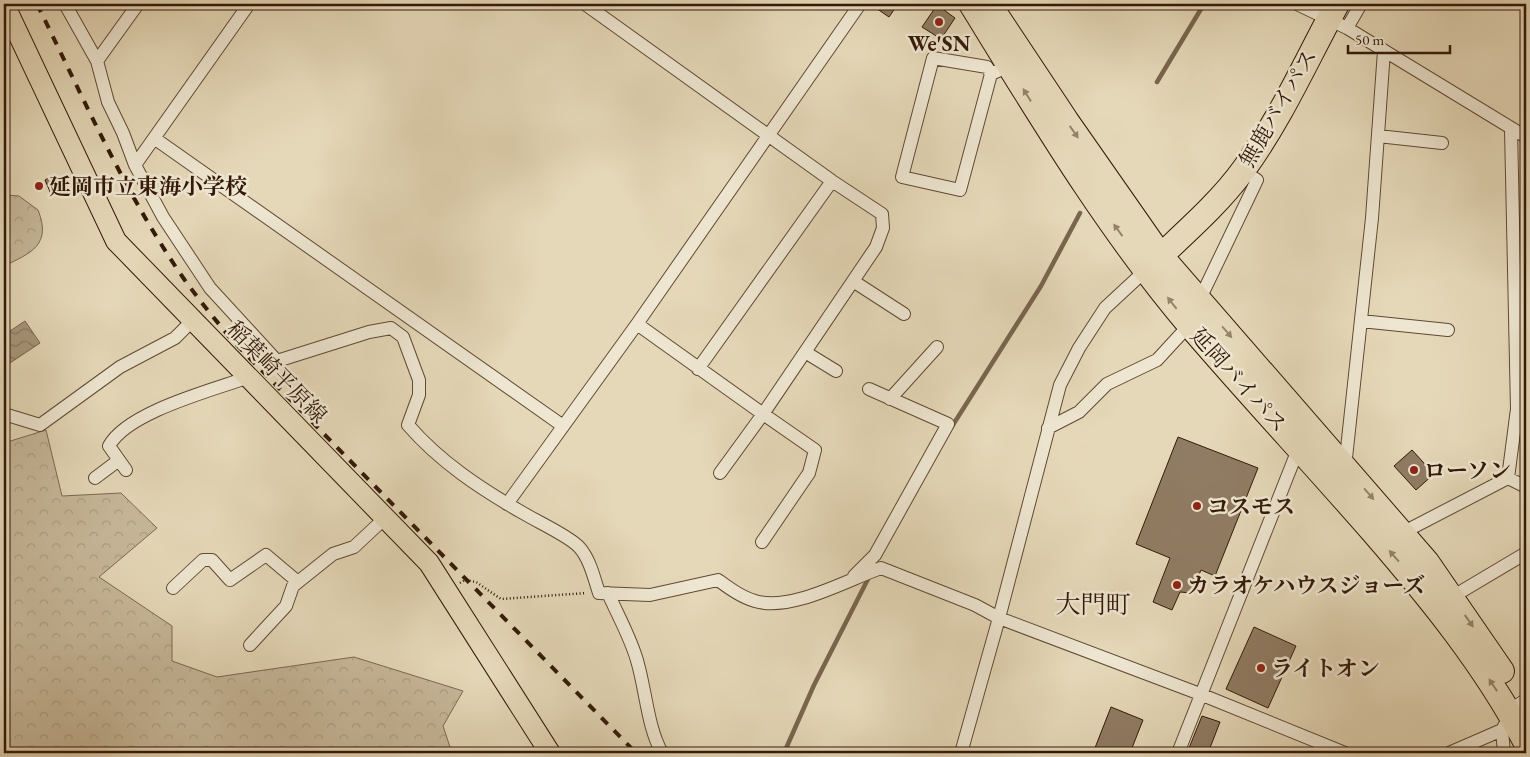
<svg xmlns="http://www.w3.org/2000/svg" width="1530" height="757" font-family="'EB Garamond','Noto Serif JP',serif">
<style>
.forest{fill:url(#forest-crowns);stroke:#7d6851}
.water{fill:url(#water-waves);stroke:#79654e}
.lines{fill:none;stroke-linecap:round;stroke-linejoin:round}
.stream{stroke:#79654e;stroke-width:4.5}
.building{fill:#907c64;stroke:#331908}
.street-casing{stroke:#604934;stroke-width:14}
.secondary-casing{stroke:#331908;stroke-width:19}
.primary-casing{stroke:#331908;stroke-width:22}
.highway-casing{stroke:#331908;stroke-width:26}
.path{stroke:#331908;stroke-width:2.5;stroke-dasharray:1 2.5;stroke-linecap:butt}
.street{stroke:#eee6d1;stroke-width:12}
.secondary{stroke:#eee6d1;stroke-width:18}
.primary{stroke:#e5d8b8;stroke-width:20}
.highway{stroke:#e5d8b8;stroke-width:24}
.rail{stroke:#331908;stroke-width:4;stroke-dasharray:9 9;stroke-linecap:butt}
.oneway{fill:#958269}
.poi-dot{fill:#8f2418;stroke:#eee6d1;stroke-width:2}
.labels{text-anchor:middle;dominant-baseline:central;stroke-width:5;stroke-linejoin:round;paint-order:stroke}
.poi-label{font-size:22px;font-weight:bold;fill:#331908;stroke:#eee6d1;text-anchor:start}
.street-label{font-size:22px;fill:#331908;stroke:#eee6d1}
.quarter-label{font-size:25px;fill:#331908;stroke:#eee6d1}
</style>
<defs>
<pattern id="forest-crowns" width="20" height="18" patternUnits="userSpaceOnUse" patternTransform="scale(1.25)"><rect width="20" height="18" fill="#c7b89a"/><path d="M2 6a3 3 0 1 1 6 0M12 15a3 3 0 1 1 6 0" fill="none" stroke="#ab9e83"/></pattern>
<pattern id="water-waves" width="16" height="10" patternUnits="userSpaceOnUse" patternTransform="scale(1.25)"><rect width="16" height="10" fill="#a8977c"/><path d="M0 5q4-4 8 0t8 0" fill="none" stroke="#897a64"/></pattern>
</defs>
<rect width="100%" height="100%" fill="#e5d8b8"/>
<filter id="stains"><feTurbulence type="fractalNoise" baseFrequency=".004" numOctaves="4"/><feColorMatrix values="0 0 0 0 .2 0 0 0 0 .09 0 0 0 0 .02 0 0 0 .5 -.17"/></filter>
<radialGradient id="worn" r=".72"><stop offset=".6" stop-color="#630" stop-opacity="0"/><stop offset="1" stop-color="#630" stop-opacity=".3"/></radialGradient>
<!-- forest -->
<path class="forest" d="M6,195L19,196L38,210C52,245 31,253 4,266V196Z
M46,430L62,496L121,493L157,528L99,577L172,626V661L217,677L354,657L463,691L443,726L452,753H4V443Z"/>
<!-- water -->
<path class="water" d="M25,321L40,343L4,367V335Z"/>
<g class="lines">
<!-- stream -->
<path class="stream" d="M1157,82L1204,4
M951,428L1041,286L1080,213
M784,753L814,685L869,577"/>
</g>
<!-- building -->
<path class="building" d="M870,4H898L889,17Z
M937,5L955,18L941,39L922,27Z
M54,175L60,190L51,194L45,180Z
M1178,437L1258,468L1215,576L1201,570L1191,593L1180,592L1172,610L1153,602L1170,558L1136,544Z
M1412,450L1434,474L1416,490L1394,466Z
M1254,627L1296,646L1268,708L1226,689Z
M1111,707L1143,720L1130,753H1093Z
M1202,716L1220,722L1208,753H1187Z"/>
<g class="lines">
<defs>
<path id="street" d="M65,4L97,61L108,102L123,133L135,165L163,217L210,288L277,361L369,332L391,328L403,337L419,380V395L408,425C440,462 481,489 523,513C538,522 569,536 579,547C590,559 594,578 599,593L650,595L718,580C729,588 741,597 755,601C791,612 847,580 881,568L975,605L999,618L1200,694L1345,753
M585,4L832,181L882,214L883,228L876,247L763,414L815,450L809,473L762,542
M1297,4L1347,28L1526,137
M1347,28L1361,4
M97,61L138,4
M991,74L960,190L902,177L933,58L987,67L991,74L1009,66
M1378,136L1442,143
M154,138L563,426
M135,165L249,4
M853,281L904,314
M1198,303L1257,180L1243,171
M1361,321L1448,330
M637,324L763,414L720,473
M805,352L836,371
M698,369L832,181
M890,399L937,347
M4,414L40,425L120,367L175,338L193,320
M1048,428L1079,412L1107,384L1157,360L1192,322
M1345,467L1372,218L1384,51
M126,470L109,446C127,412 213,390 249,377
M95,478L119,460
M1508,478L1517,409L1511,129
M507,504L637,324L860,4
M1402,533L1508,478L1526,487
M854,576L875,555L948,424L869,389
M173,588L203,560H212L230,580L266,555L298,582
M608,593C618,616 632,640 638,664C646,693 648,728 662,753
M1452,597L1526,553
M250,645L286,606L293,586L333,554L354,547L385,518
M1502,730L1504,753
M961,753L999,618L1060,385L1079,348L1105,308L1146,270
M1178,753L1299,447
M1449,753L1502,730L1511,713"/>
<path id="secondary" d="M1511,713L1526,703"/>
<path id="primary" d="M4,4L116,241L429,563L550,753"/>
<path id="highway" d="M971,4C1039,114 1106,227 1191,327C1250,396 1313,463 1373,532C1430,598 1485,665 1526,743
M989,4L1066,120L1161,256L1427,562L1502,671
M1149,267C1181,236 1218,205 1244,169C1281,118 1307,59 1337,4"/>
</defs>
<!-- street casing -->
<use href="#street" class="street-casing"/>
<!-- secondary casing -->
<use href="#secondary" class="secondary-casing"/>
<!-- primary casing -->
<use href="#primary" class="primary-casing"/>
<!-- highway casing -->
<use href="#highway" class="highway-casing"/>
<!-- path -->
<path class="path" d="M460,583L465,580L476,582L501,599L586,593"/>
<!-- street -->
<use href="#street" class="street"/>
<!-- secondary -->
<use href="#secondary" class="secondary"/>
<!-- primary -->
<use href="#primary" class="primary"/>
<!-- highway -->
<use href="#highway" class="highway"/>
<!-- rail -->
<path class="rail" d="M37,4C83,97 125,194 184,279C199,300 215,319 231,339L636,753"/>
</g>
<!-- one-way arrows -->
<defs><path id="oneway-solid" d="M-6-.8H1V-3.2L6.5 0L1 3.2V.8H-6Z" transform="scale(1.25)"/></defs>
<g class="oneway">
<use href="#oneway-solid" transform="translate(1027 95) rotate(-122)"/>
<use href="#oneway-solid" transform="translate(1074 132) rotate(55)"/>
<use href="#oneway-solid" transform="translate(1118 230) rotate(-126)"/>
<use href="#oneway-solid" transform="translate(1172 303) rotate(-128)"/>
<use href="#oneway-solid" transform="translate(1227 332) rotate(49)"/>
<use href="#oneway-solid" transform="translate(1369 494) rotate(49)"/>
<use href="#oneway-solid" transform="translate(1394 556) rotate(-131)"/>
<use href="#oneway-solid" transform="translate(1469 621) rotate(55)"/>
<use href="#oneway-solid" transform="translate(1493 685) rotate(-123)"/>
</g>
<!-- markers -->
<g class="poi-dot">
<circle cx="939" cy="22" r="5"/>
<circle cx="39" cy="186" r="5"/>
<circle cx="1414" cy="470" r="5"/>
<circle cx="1197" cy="506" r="5"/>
<circle cx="1177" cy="585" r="5"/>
<circle cx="1261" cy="668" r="5"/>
</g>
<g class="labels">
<!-- poi labels -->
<g class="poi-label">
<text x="939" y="43" text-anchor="middle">We'SN</text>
<text x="49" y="186">延岡市立東海小学校</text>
<text x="1424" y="470">ローソン</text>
<text x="1207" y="506">コスモス</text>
<text x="1187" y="585">カラオケハウスジョーズ</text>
<text x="1271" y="668">ライトオン</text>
</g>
<!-- street labels -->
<g class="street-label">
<text transform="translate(1278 108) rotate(-60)">無鹿バイパス</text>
<text transform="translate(277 372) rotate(46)">稲葉崎平原線</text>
<text transform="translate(1239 380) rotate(48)">延岡バイパス</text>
</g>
<!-- quarter labels -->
<g class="quarter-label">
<text x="1093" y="604">大門町</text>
</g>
</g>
<!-- margin -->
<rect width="1530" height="757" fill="none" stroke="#e5d8b8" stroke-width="20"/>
<rect x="5" y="5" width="1520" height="747" fill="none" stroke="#331908" stroke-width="2.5"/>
<rect x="10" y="10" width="1510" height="737" fill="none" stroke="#331908"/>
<!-- scale -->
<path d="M1348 45v8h102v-8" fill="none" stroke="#331908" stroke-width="2.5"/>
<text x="1355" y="45" font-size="15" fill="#331908" stroke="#eee6d1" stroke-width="4" paint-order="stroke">50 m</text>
<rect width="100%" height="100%" filter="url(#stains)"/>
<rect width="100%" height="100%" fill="url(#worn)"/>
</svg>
